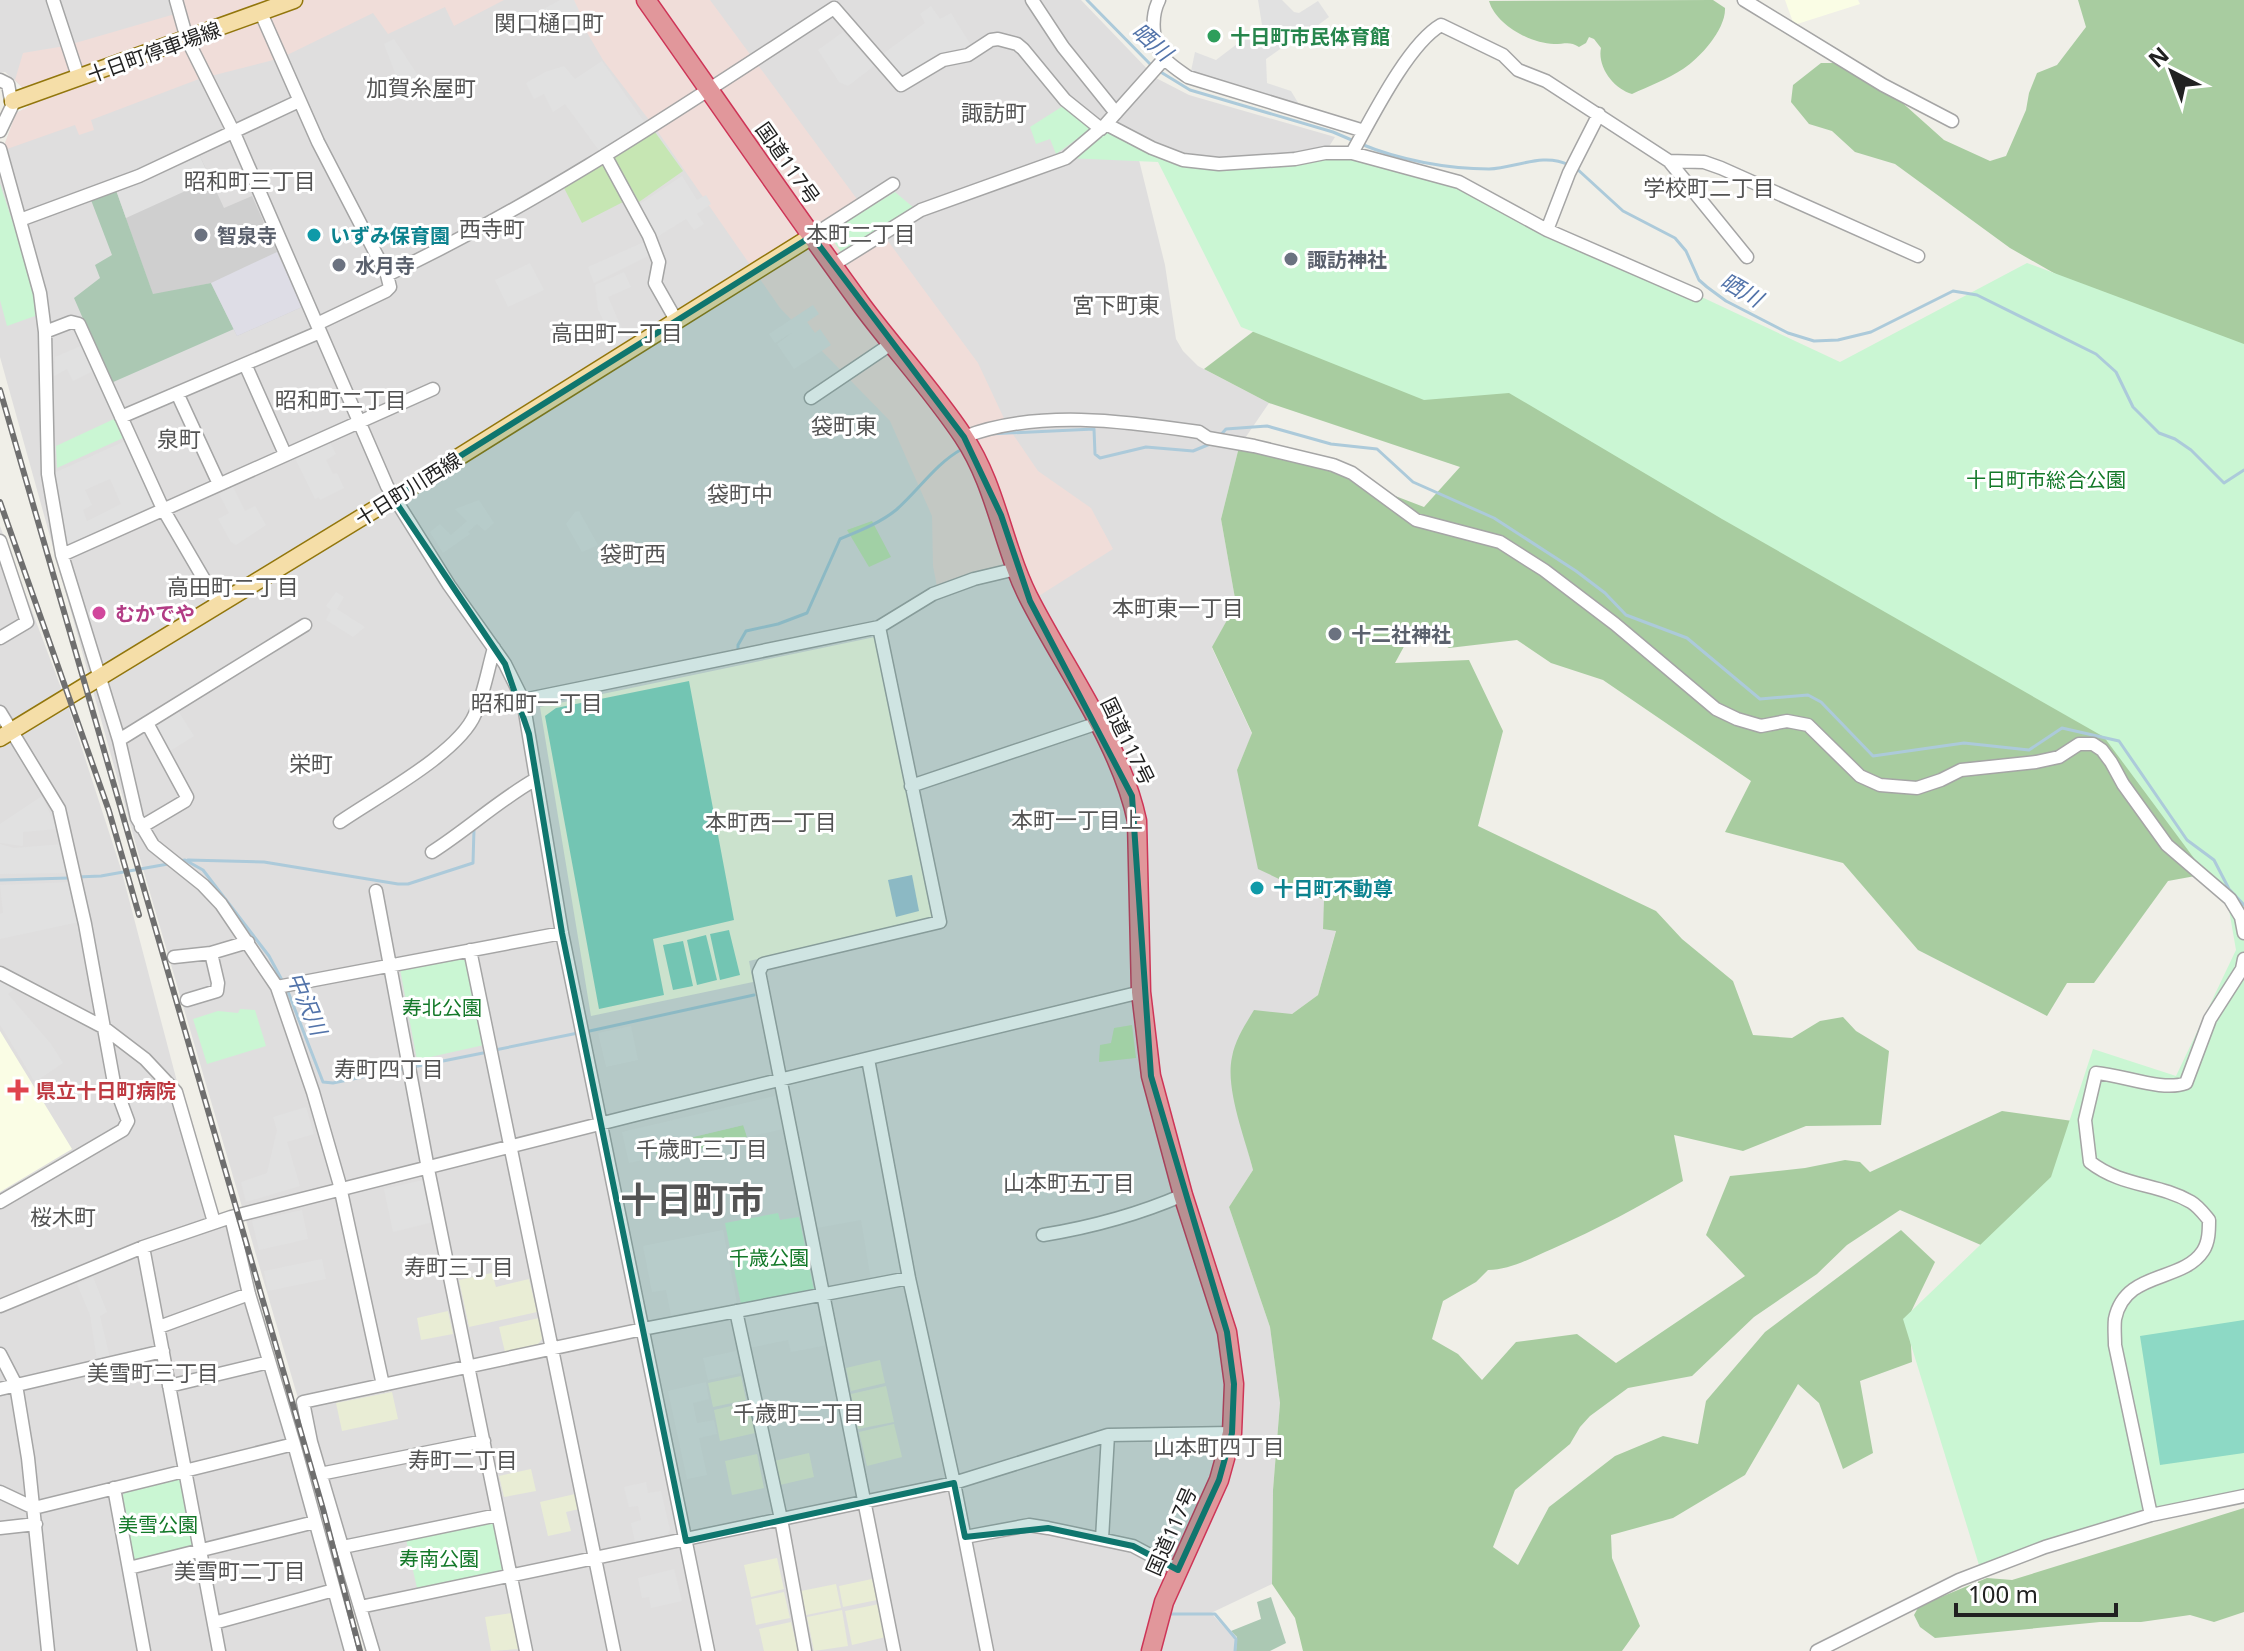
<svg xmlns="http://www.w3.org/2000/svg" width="2244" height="1651" font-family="'Noto Sans','Noto Sans JP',sans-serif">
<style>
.residential{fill:#dfdede}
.commercial{fill:#f0ddd9}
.education{fill:#fafde5}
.religious{fill:#cfcfcf}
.farmland{fill:#e9edd5}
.grass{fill:#c6e6b3}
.forest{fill:#a8cca0}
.cemetery{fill:#abc8b3}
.park{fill:#caf6d3}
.pitch{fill:#8dd9c5}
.parking{fill:#e1e1e1;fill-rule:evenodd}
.plaza{fill:#dedde6}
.water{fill:#accada}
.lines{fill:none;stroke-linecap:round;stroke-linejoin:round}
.stream{stroke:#accada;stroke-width:3}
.minor-casing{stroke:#a5a5a5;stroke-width:15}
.major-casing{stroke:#92760c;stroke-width:19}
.highway-casing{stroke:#ce3557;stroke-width:21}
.minor{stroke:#fff;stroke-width:12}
.major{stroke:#f5dea8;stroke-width:16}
.highway{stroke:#e1979b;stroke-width:18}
.rail-casing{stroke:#6f6f6f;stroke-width:6}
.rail{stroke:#fff;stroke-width:3;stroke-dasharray:9;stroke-linecap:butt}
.marked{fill:#0f766e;fill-opacity:0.2;stroke:#0f766e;stroke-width:6;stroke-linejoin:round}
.leisure-dot{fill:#2e9e5b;stroke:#fff;stroke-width:3}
.worship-dot{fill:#6b7280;stroke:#fff;stroke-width:3}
.culture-dot{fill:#0f9aa8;stroke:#fff;stroke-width:3}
.hotel-dot{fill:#d1479c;stroke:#fff;stroke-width:3}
.health-dot{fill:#e0444e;stroke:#fff;stroke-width:3}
.labels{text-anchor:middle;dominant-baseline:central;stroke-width:6;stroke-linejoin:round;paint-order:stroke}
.leisure-label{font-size:20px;font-weight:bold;fill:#27864d;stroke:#fff;text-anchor:start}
.street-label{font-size:20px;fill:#212121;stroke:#fff}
.worship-label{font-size:20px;font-weight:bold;fill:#5b616d;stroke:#fff;text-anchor:start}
.culture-label{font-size:20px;font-weight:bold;fill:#0d838f;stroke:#fff;text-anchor:start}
.park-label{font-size:20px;fill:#147929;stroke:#fff}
.hotel-label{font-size:20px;font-weight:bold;fill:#b23c85;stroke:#fff;text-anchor:start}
.health-label{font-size:20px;font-weight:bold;fill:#be3a42;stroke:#fff;text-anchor:start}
.neighbourhood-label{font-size:22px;fill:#545454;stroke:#fff}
.water-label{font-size:22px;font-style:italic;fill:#5374aa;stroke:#fff}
.town-label{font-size:36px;font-weight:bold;fill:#545454;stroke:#fff}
</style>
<rect width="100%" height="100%" fill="#f0efe8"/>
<!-- residential -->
<path class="residential" d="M0,0H1081L1156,78L1189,95L1335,137L1325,153L1259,162L1138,156L1165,265L1176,339L1183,351L1198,366L1269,403L1239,447L1221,519L1236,604L1212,648L1252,734L1237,770L1325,900L1323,928L1336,930L1318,995L1292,1014L1234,1098L1253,1170L1229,1207L1270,1327L1280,1403L1273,1490L1272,1584L1211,1613L1235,1639L1234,1651H372L136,845L0,357V180L3,178L0,151L7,149L5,143L18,112L28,107L22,87L5,72L0,73Z
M0,526L69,709L121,869L214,1222L231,1217L351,1651H0Z"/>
<!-- commercial -->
<path class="commercial" d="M185,0H504L454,26L445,7L388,34L373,13L281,58L199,79L91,120L94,130L79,135L75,125L7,149L5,143L15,116L18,112L28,107L22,87L15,80L23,53L65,46L175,14L181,2Z
M568,0H710L978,363L1008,427L1038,471L1091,508L1113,549L1023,606L1010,578L966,587L939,597L933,566L932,516L890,421L780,308L656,129L603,60Z"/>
<!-- education -->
<path class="education" d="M1785,0H1858L1860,4L1794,25Z
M875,637L933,917L749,961L753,982L591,1016L540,707Z
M0,1031L72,1149L0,1192Z"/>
<!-- religious -->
<path class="religious" d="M198,152L224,208L252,196L302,307L237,336L211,283L153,295L116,190Z"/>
<!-- farmland -->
<path class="farmland" d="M492,1273L496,1287L529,1279L537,1312L469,1327L459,1280Z
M448,1311L453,1334L421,1340L417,1318Z
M539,1318L543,1338L538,1344L505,1352L499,1327Z
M880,1360L885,1383L851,1391L846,1368Z
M741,1376L746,1400L713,1407L708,1383Z
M886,1386L894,1422L858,1429L851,1394Z
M392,1392L398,1419L342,1431L336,1403Z
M748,1402L755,1433L720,1441L714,1410Z
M894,1424L902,1457L867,1466L859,1432Z
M809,1453L814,1477L780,1485L774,1461Z
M757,1454L764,1488L732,1495L725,1461Z
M531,1469L536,1491L504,1497L499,1476Z
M575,1494L579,1509L566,1512L571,1531L548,1536L540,1502Z
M777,1558L784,1589L751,1597L744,1565Z
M872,1579L877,1600L843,1607L839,1586Z
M836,1584L841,1608L806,1615L801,1591Z
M784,1592L790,1618L756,1625L751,1599Z
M879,1604L886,1637L852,1645L845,1611Z
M842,1610L848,1646L814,1651L807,1617Z
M512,1613L519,1649L491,1651L485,1617Z
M791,1622L798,1651H764L759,1629Z"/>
<!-- grass -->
<path class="grass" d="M655,132L683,171L639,202L614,158Z
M605,163L625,201L582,223L563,186Z
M872,521L891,557L869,567L847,530Z
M1132,1025L1136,1058L1099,1062L1100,1045L1111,1043L1114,1028Z
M744,1125L747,1137L663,1158L657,1157L655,1146Z"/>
<!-- forest -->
<path class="forest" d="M1713,0L1725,8C1726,29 1700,58 1683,69C1668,79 1649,86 1632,94C1614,89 1597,67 1601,48L1594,39L1589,37L1586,43L1579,47C1570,41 1565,44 1554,44C1530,43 1496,25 1489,1Z
M2078,0H2244V382L2010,248L1895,164L1855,152L1832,131L1809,124L1791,102L1793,85L1821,63H1838L1897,98L1944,140L1990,161L2006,156L2026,110L2029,93L2037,73L2057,65L2086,27Z
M1267,321L1763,349L2228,870L2168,881L2094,983H2067L2047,1016L1918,950L1843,863L1725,832L1751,781L1603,680L1551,663L1517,640L1449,648L1414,628L1395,663L1469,660L1503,731L1478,826L1656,911L1682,939L1733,981L1753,1035L1792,1038L1820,1021L1843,1017L1856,1031L1889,1051L1881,1125L1806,1126L1743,1151L1674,1135L1683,1181C1640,1206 1598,1229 1552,1249C1531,1258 1510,1270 1488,1270L1476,1282L1443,1301L1432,1339L1458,1354L1482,1380L1516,1342L1577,1334L1616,1363L1745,1276L1706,1235L1730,1176L1805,1168L1845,1160L1860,1162L1870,1172L2002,1111L2122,1128L2034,1268L1900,1210L1847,1245L1817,1274L1754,1317L1692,1376L1628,1388L1590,1416L1580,1427L1570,1444L1515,1490L1493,1547L1518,1565L1549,1507L1615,1456L1663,1436L1698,1444L1706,1401L1765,1332L1901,1230L1935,1262L1909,1316L1912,1362L1860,1381L1873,1453L1843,1469L1819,1403L1798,1384L1745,1475L1673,1518L1611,1535L1612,1558L1640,1626L1622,1651H1303L1295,1618L1272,1584L1273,1490L1280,1403L1270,1327L1229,1207L1253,1170C1245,1138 1225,1089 1232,1057C1235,1040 1245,1025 1254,1010L1292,1014L1318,995L1336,931L1323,929L1324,900L1258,869L1237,770L1252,733L1212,647L1236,604L1221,519L1239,447L1317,466L1424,507L1460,467L1269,403L1204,369Z
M2244,1508V1612L2214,1622L2190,1615L2141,1622H2100L1935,1638L1920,1627L1914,1615L1919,1606L1987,1578L2012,1580Z"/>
<!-- cemetery -->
<path class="cemetery" d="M116,190L153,294L211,283L234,329L111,383L74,298L100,278L95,265L112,255L91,200Z
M1271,1597L1286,1643L1270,1651H1236L1237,1637L1231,1631L1261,1619L1257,1602Z"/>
<!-- park -->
<path class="park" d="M1063,106L1091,129L1056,154L1050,139L1036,144L1030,127Z
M1101,129L1132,138L1183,160L1352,153L1480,193L1840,362L2027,263L2244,344V1490L1979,1565L1903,1319L2051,1177L2093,1049L2176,1076L2236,950L2228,904L2104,737L1722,519L1509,393L1424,400L1241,327L1158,162L1066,158Z
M0,184L33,283L35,316L7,326L0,300Z
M895,192L914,208L841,252L828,233Z
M114,419L123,438L57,468L56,446Z
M467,956L484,1045L417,1060L400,969Z
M240,1009L255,1010L266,1046L207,1064L193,1019L218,1011L238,1013Z
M778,1213L780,1220L799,1217L814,1290L741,1304L725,1223Z
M178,1479L184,1484L194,1549L133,1563L121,1500L124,1493Z
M493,1522L503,1570L417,1588L406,1539Z"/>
<!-- pitch -->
<path class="pitch" d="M689,681L734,920L653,939L664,995L599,1009L545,716L556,708Z
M729,930L740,975L720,980L710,934Z
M706,935L717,980L697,985L687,940Z
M683,941L693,986L673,990L663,945Z
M2244,1320V1453L2160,1465L2140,1336Z"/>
<!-- parking -->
<path class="parking" d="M560,0H574L581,15L538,38L527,18Z
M1258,0H1282L1294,12L1299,13L1318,1L1329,17L1306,34L1303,31L1282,44L1283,47L1266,59L1267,83L1291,91L1300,106L1190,76L1195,52L1216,60L1262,25Z
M931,6L940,19L951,13L972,47L903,81L880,56L925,23L920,14Z
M843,32L874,66L848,86L839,82L818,50Z
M394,39L419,77L400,86L384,44Z
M602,61L645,123L600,152L565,104L553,112L544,94L534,99L526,83L545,72L564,66L575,79Z
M198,152L208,174L190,182L192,188L126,218L116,190Z
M682,176L697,200L706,195L711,204L697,214L704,224L694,230L686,219L657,237L637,206Z
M646,241L652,254L594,283L588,267Z
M530,263L544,290L508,307L495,280Z
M624,272L631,287L608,297L627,340L615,346L598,309L595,285Z
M813,305L819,314L807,322L815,333L820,329L831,345L794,369L777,344L793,332L775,343L769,334Z
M83,345L95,370L73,381L67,369L54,376L55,357Z
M328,439L336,454L326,460L333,474L337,473L344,488L320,500L319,497L315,499L294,456Z
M125,441L156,508L69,548L64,544L54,473ZM110,479L121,504L87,521L83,510L92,505L85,490Z
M233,487L245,511L255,506L266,525L236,545L231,542L218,519L229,513L219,494Z
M479,500L494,523L485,531L477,524L468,532L470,534L443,553L430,532L440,524L451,535L467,521L455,509Z
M579,511L598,545L582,552L566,524L575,512Z
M336,592L344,597L337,609L365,627L353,637L326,620L331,610L326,606Z
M177,709L194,736L170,751L153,725Z
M42,796L57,829L23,832V846L0,843V824Z
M0,844L14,848L63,844L68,873L0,874Z
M71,882L79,922L0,939V914L3,913L0,885Z
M0,980L18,986L8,994L51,1044L63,1063L35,1082L0,1025Z
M631,1026L638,1060L606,1067L598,1033Z
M865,1065L904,1274L871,1280L861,1220L817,1228L789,1085Z
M775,1096L783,1129L747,1137L743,1125L655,1146L657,1157L629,1163L622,1132Z
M306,1107L314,1134L287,1142L300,1186L246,1202L241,1182L267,1173L277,1130L273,1117Z
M423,1180L433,1222L393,1232L384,1189Z
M302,1210L308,1239L259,1250L252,1221Z
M723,1230L737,1303L671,1315L666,1290L652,1292L643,1246Z
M322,1259L326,1279L268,1291L264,1271Z
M93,1277L107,1312L100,1316L110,1358L97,1361L90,1315L77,1284Z
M816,1302L821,1306L828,1345L791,1352L788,1340L749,1348L744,1321L747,1316Z
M736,1351L741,1373L708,1380L703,1358Z
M706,1382L709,1399L693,1403L697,1423L714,1420L717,1434L699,1438L707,1475L687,1479L668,1391Z
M646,1482L648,1493L661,1491L670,1530L667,1535L635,1542L631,1523L641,1520L638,1506L629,1507L624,1487Z
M674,1569L682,1601L651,1608L649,1597L642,1598L638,1578Z"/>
<!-- plaza -->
<path class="plaza" d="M277,252L302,307L237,336L211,283Z"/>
<!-- water -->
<path class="water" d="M912,875L919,911L896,917L888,880Z"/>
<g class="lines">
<!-- stream -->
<path class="stream" d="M1087,0L1153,67
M1159,71L1190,90L1333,132L1354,141
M1361,144C1399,160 1448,169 1489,169C1516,168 1543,152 1569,165
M1576,168L1623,211L1675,238L1686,251L1699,280L1707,287L1726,301L1788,333L1814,341L1838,340L1871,332L1953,291L1977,295L2096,354L2116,372L2133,407L2159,433L2175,439L2191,450L2224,483L2244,470
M989,434L1094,429L1095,454L1100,458L1146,447L1193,451L1210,444
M1219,437L1226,429L1267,426L1331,444L1377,449L1413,482L1494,518L1576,571L1605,593L1626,615L1687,638L1760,699L1808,695L1821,702L1873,756L1964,743L2029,750L2062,728L2119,741L2187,840L2214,860L2229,889L2244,905
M738,651V645L746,631L778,624L807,613L840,539C859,531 880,523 896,510C919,490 935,464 962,449
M551,700L564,698
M188,860L264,862L398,884H408L473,863L474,829
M179,861L185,860L203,870L269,956L283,982
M77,877L101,876L168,864
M0,880L69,878
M287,989L323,1082L333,1083L406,1068
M585,1032L754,995
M495,1050L578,1033
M413,1067L488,1052
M1170,1614H1215L1236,1639L1235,1651"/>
<defs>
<path id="minor" d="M53,0L79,79
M176,0L187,39L234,133L387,486L449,585L505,664L523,700L562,933L708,1651
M1032,0L1063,47L1116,113
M1159,0C1150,18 1152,47 1167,61C1173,67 1181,72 1188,77L1364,131
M1744,0L1883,85L1952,121
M261,13L318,142L387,275
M0,80L8,84L12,106L0,131
M1106,124L1152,148L1183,160L1219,164L1295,159L1325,153H1352L1459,182L1547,230L1696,295
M0,149L40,293L45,332L48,474L62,555L119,740L137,818L153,845L203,885L221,904L277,987L313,1092L339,1182L383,1385
M1352,153C1371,119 1408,44 1441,25L1503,55L1518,70L1546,81L1669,161L1704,162L1721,168L1918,256
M605,155L649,236L659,262L655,283L676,320
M1669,161L1747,257
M20,220L139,176L299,101
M1547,230L1569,173L1599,114
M812,236L893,184
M833,265L921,210L1066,158L1106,124L1164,59
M317,324L386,291L390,287L387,275C544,201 688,103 834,8L901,85L943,60L968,55L991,40L998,39L1017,44L1023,49L1065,100L1101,129
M45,332L71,322L79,324L163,509L219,605
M245,364L285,454
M177,393L219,484
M811,398L891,344
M121,417L320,332
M964,437C1036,409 1125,421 1199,432L1208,438L1254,446L1333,465L1352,473L1416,520L1500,542L1544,570L1615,624L1716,709L1737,719L1761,726L1787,721L1808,725L1860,776L1880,785L1917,788L1941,780L1961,770L2036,762L2059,757L2079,744H2093L2102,750L2111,762L2123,784L2167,845L2230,899L2241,917L2244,933
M0,541L27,622L0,638
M62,555L433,389
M879,627L940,922L763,964L759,972L894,1651
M523,700L879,627L933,594L974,579L1016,569
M0,712L59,809L85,924L114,1083L128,1121L123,1130L0,1202
M119,740L305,625
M911,786L1098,723
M340,822C376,797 459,753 475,714C484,693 488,669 494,648
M141,827L185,801L187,797L147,723
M432,852C468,829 499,800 536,779
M376,891L429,1174L526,1651
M470,950L614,1651
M174,957L211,953
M0,973L103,1027L145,1059L176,1092L214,1222
M277,987L562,933
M187,1000L217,991L218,983L211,953L248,942
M868,1059L909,1278L954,1483L987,1651
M231,1217L249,1294L294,1444L351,1651
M1043,1235C1092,1227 1137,1215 1183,1195
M143,1247L219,1651
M0,1306L143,1247L231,1217L639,1114L1141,992
M736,1311L781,1519L805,1651
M159,1327L249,1294
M0,1354L16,1385L28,1458L48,1651
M169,1386L269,1362
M0,1389L163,1351
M320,1474L484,1441
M114,1488L144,1651
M0,1492L34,1508L294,1444
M2151,1515L2115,1345C2115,1337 2114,1327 2115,1319C2125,1270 2182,1283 2203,1251C2209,1242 2209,1230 2209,1220C2204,1214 2198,1206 2191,1202C2158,1183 2122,1187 2090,1162L2085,1120L2096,1073C2123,1075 2163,1092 2186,1083L2210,1019L2242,969L2244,959
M0,1528L36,1524
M965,1537L1029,1525L1048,1528L1133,1546L1178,1570
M1102,1539L1108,1435
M343,1547L498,1515
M129,1568L315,1522
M360,1607L954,1483L1108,1435L1232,1433
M214,1623L334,1590
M373,1651L311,1442L303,1402L643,1329L909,1278
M1817,1651L1959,1580L2045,1547L2151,1515L2244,1496"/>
<path id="major" d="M13,101L294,0
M0,738L382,505L812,236"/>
<path id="highway" d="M646,0C718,102 789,206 863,307C896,351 933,391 963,436C998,488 1003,551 1032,604C1068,673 1121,745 1137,821L1141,992L1151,1076L1183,1195L1227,1332L1234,1384L1232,1433L1219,1480L1164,1602L1151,1651"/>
</defs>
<!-- minor casing -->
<use href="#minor" class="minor-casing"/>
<!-- major casing -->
<use href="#major" class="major-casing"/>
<!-- highway casing -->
<use href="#highway" class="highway-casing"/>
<!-- minor -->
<use href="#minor" class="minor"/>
<!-- major -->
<use href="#major" class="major"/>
<!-- highway -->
<use href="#highway" class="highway"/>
<defs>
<path id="rail" d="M0,390L323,1509L360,1651
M0,502L109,811L139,915"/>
</defs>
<!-- rail casing -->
<use href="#rail" class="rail-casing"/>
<!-- rail -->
<use href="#rail" class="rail"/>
</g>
<!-- marked area -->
<path class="marked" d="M812,236L964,437L1001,515L1030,601L1132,796L1151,1076L1227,1332L1234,1384L1232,1433L1219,1480L1178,1570L1133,1546L1048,1528L965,1537L954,1483L686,1541L562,933L529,734L505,664L393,498Z"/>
<!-- markers -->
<circle class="leisure-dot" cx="1214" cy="36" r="8"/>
<g class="worship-dot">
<circle cx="201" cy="235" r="8"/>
<circle cx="1291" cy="259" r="8"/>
<circle cx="339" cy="265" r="8"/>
<circle cx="1335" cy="634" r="8"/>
</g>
<g class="culture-dot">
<circle cx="314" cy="235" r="8"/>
<circle cx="1257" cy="888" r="8"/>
</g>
<circle class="hotel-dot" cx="99" cy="613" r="8"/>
<path class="health-dot" d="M14 1078h8v8h8v8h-8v8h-8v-8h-8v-8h8z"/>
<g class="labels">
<!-- leisure labels -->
<g class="leisure-label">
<text x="1230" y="36">十日町市民体育館</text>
</g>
<!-- street labels -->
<g class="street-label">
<text transform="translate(154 52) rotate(-20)">十日町停車場線</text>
<text transform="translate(788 163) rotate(55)">国道117号</text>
<text transform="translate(408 489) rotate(-32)">十日町川西線</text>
<text transform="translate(1128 741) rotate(64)">国道117号</text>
<text transform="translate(1171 1531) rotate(-66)">国道117号</text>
</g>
<!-- worship labels -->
<g class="worship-label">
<text x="217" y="235">智泉寺</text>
<text x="1307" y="259">諏訪神社</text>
<text x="355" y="265">水月寺</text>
<text x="1351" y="634">十二社神社</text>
</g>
<!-- culture labels -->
<g class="culture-label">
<text x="330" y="235">いずみ保育園</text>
<text x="1273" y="888">十日町不動尊</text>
</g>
<!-- park labels -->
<g class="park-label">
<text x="2046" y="479">十日町市総合公園</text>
<text x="442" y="1007">寿北公園</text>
<text x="769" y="1257">千歳公園</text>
<text x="158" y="1524">美雪公園</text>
<text x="439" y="1558">寿南公園</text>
</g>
<!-- hotel labels -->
<g class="hotel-label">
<text x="115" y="613">むかでや</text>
</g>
<!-- health labels -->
<g class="health-label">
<text x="36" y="1090">県立十日町病院</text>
</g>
<!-- neighbourhood labels -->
<g class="neighbourhood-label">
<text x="549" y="22">関口樋口町</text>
<text x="421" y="87">加賀糸屋町</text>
<text x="994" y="112">諏訪町</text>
<text x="250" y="180">昭和町三丁目</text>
<text x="1709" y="187">学校町二丁目</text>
<text x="492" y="228">西寺町</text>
<text x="861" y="233">本町二丁目</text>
<text x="1116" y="304">宮下町東</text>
<text x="617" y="332">高田町一丁目</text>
<text x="341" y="399">昭和町二丁目</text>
<text x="844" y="425">袋町東</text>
<text x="179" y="438">泉町</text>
<text x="740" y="493">袋町中</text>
<text x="633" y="553">袋町西</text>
<text x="233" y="586">高田町二丁目</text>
<text x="1178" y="607">本町東一丁目</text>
<text x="537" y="702">昭和町一丁目</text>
<text x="311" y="763">栄町</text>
<text x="1077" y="819">本町一丁目上</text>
<text x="771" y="821">本町西一丁目</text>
<text x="389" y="1068">寿町四丁目</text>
<text x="702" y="1148">千歳町三丁目</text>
<text x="1069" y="1182">山本町五丁目</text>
<text x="63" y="1216">桜木町</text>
<text x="459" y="1266">寿町三丁目</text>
<text x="153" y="1372">美雪町三丁目</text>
<text x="799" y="1412">千歳町二丁目</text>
<text x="1219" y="1446">山本町四丁目</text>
<text x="463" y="1459">寿町二丁目</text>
<text x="240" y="1570">美雪町二丁目</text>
</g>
<!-- water labels -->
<g class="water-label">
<text transform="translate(1153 41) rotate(41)">晒川</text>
<text transform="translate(1742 289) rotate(30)">晒川</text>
<text transform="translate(308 1003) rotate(67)">中沢川</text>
</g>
<!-- town labels -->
<g class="town-label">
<text x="692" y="1199">十日町市</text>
</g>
</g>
<!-- north arrow -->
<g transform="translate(2172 72) rotate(318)" stroke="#ffffff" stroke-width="6" paint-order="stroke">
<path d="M0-6L14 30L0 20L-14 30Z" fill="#212121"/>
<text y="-12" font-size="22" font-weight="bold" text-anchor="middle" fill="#212121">N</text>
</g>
<!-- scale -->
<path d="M1956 1603v12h160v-12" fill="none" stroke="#212121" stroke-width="4"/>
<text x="1968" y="1603" font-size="24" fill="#212121" stroke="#ffffff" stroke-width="6" paint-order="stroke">100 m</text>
</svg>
